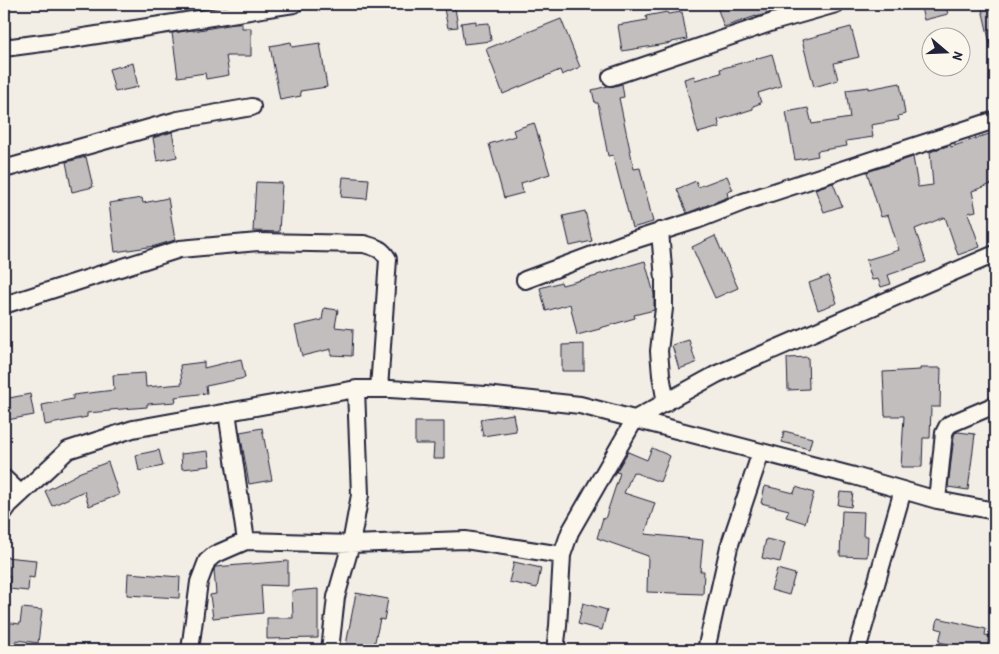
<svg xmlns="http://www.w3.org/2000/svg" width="999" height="654" font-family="'Patrick Hand',sans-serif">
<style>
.building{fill:#c2bebe;stroke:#22223b}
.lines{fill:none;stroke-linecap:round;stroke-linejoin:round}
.minor-casing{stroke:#22223b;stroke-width:20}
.minor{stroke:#fbf7ec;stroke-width:16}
</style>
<rect width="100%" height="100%" fill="#f2eee5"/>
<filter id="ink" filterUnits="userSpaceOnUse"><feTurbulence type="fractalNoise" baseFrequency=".02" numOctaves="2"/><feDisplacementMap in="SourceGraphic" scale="10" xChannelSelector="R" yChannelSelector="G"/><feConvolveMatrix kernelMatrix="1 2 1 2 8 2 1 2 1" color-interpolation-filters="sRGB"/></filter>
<g filter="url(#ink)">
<!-- building -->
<path class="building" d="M716,4H796V5L756,17V16L724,27Z
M920,4H945L948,14L924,20Z
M981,4H995V47L991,48Z
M455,8L458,27L448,28L444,9Z
M667,12L668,14L682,12L687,39L672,42V43L622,51L618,25L647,20L646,16Z
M561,19L580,67L562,75L560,70L503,94L486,49Z
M476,21V24L489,23L491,41L464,44L461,23Z
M234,24H242V28H251V56H226L229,75L206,79L205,73L178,77L172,33L193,30V31Z
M851,27L859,57L834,63L838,80L814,87L802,40Z
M291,42L292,47L320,43L327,87L300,91L301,96L280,100L270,46Z
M772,54L781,86L758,93L761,103L753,106V109L718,120L720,127L698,133L684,79L694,76L695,80L721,73L720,69Z
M133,63L138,87L115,92L109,69Z
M900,83L905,114L898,116L899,120L871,125L873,137L846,141L847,146L817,151L818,156L795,160L786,112L808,108L812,124L850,118L846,90L869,87V89Z
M622,84L624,97L619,98L634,169L640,168L653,222L632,228L613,155L608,156L598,103H595L592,90L608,86H614Z
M534,123L550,174L521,183L523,193L504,198L489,144L515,136L513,130Z
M172,132L177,157L157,161L153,138Z
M995,132V183L972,191L976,211L968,213L980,247L958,255L945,217L915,229L926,262L888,275L891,284L881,287L878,279L872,280L866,260L899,250L888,215L881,217L867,172L913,157L918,187L933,185L930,152L950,145L951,147Z
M86,157L93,187L72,192L66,162Z
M727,176L733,190L727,192L728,197L687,213L677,189L696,181L698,187Z
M343,177L369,179L367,199L341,197Z
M256,182L282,183L279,232L253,231Z
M833,183L842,206L824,212L815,189Z
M142,198L143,203L168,198L175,240L155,246L115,252L109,203Z
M585,211L592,241L570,246L563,216Z
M715,236L738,288L715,298L692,247Z
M645,261L654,294V310L634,315L635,318L600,328V329L577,335L570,304L546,311L540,288L561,282L562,285L597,276V275Z
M828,276L837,303L818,310L809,283Z
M324,308L338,310L335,327L353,329L352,356L331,355V349L302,356L295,326L322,320Z
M689,340L696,363L679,369L672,345Z
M584,344V371H562V345Z
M808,357L809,389L788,390L787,358Z
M241,359L245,378L206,386L207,393L175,397L176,402L147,404V407L110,410V411L87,413V417L45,425L42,405L73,399V395L114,390L113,375L145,373L146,387L182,384L180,365L204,362V368Z
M920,368H941L940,407H931L930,438H923L922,467H901L904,416H885L883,372L920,370Z
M30,394L34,415L7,420L4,399Z
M513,414L516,431L483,436L480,419Z
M415,422H444V459H433L434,444H415Z
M262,428L272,480L249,484L240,432Z
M784,431L812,438L809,449L782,442Z
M958,432L975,434L968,490L948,487L954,436L955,433Z
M652,448L670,456L660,482L633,472L624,493L655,503L645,534L703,540L700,571H704L703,594L647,592L648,556L597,538L603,518L605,519L620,473L616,472L628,452L647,460Z
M159,450L163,466L139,471L136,455Z
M208,451L210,466L182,469L181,454Z
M108,462L119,495L89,506L84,491L52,506L45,491L78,474V473Z
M765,486L794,493L796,487L814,493L805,523L786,517L789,510L761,503Z
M840,492L853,493L851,507L838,505Z
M842,511L864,512L863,536H868L867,557L840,556Z
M766,539L785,543L780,562L762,558Z
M5,557L36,560L34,578L29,577L28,591L9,589L10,576L4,575Z
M288,561V586L261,585L263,613L213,618L210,595L216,594L214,570L215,567Z
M514,562L541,568L537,588L509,582Z
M777,569L795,574L789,595L771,590Z
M128,573L180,577L179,598L127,595Z
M318,589V638L267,639V618H293L292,591Z
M356,593L388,599L384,620L380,619L373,650H345Z
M583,603L607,610L602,630L578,624Z
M22,608L42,610L38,643L16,640L15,650H4V622L20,624Z
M938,618L986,629L985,635L989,636L987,649L983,648L982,650H973L939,642L942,630L936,628Z"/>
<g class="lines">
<defs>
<path id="minor" d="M4,48L65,40L294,4
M611,77L773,22L836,4
M4,169L178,120L252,107
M660,231L664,280V308L659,351L661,375L666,403
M525,280L625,243L697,220L743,202L995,120
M4,305L180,249L258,242L364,244C377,248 381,248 388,259L379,389
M4,478L21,494
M937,500L944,433L947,427L950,424L995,405
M4,512L9,505L68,450L133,429L356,389H390L486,395L580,405L854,476L937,500L995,511
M246,541L351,544L465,540L562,555
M190,650L199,582L207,561L214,555L246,541L227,412
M330,650L336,597L351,544L360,495L356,389
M555,650L558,626L562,555L570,532L635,419L717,374L995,254
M706,650L729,547L761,452
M857,650L903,490"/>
</defs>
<!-- minor casing -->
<use href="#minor" class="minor-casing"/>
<!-- minor -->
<use href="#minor" class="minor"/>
</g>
</g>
<!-- margin -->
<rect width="999" height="654" fill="none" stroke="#fbf7ec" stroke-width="20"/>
<rect x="10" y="10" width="979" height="634" fill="none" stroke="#22223b" stroke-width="2" filter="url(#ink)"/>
<!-- north arrow -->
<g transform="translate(946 52) rotate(109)"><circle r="24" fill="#fbf7ec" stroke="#a4a2a5"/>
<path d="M0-4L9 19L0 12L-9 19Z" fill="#22223b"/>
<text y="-8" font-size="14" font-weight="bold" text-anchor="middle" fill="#22223b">N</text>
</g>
</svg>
